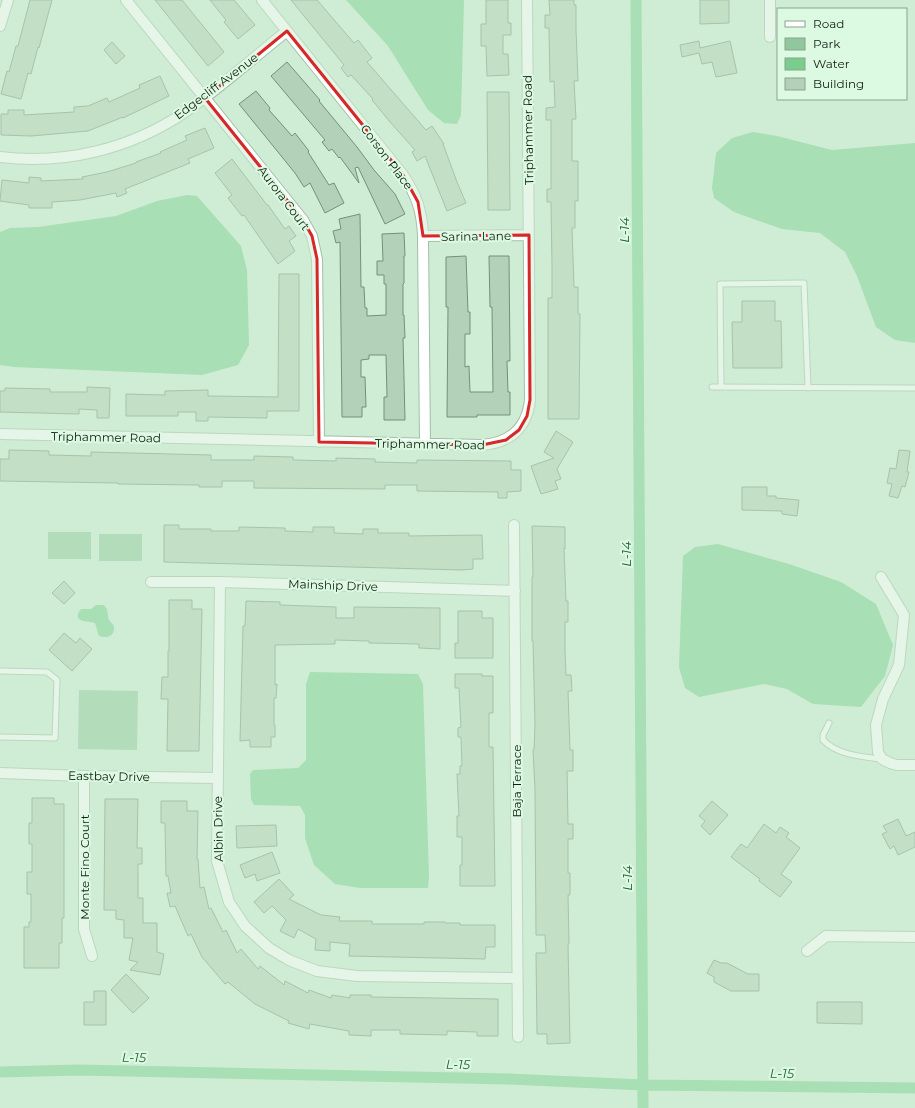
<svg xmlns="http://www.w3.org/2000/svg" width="915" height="1108" font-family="Montserrat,sans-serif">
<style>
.green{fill:#90c79c}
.water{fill:#79ce8e}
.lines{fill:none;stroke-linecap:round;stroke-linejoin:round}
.canal{stroke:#79ce8e;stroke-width:11}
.building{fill:#b3d0b8;stroke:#75907a}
.service-casing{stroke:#a2bfa7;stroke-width:7}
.minor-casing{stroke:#a2bfa7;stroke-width:12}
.service{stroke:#fff;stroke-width:5}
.minor{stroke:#fff;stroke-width:10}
.marked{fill:none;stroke:#d62828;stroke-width:3;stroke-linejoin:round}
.labels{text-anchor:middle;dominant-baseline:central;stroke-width:4;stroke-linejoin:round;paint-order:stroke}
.street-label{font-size:12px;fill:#121d14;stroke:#dcfae1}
.water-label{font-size:13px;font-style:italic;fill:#256037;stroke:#dcfae1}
</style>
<rect width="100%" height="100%" fill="#cfecd4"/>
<!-- green -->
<path class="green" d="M48,532H91V559H48Z
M99,534H142V561H99Z
M79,690L138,691L137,750L78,749Z"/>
<!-- water -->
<path class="water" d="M346,0H464L461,115L457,124L444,123L428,110L388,46Z
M753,132L777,136L832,150L915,143V343L895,340L876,327L857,276L845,252L820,233L782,229L734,212L714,198L712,188L716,153L732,138Z
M187,195L197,196L241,246L247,270L249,345L238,365L202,375L14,367L0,365V232L10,228L38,227L116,216L157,201Z
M718,544L789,564L841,582L876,604L893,645L885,676L861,707L813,704L787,689L764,684L699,697L685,688L679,667L683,556L695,547Z
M96,605H104C109,611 107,614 109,620L114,626C115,636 108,639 99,636L95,623C89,621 70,623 81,609H91Z
M310,672L418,674L423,684L429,877L428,888H360L335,884L314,865L305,838V815L300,806L254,805L251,799L250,774L253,770L298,768L306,760V684Z"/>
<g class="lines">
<!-- canal -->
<path class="canal" d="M636,0L643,1108
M0,1072L79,1070L509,1079L643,1085L915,1088"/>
</g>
<!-- building -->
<path class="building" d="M30,0H52L39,48L38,47L31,74L28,73L21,99L1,94L7,71L9,72L16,46H18Z
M155,0H182L224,52L208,66Z
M210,0H234L255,25L238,39L224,22L226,20Z
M291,0H317L354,43L358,40L372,58L367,62L406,107L426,130L432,126L444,144H443L457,182L466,203L447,211L425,156L417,161L412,152L415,150L390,122L372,100L373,99L351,75L348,77L341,68L344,65Z
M486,0H508V23H511V35H503V54H508L509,75L487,76L486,46H481V24H486Z
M549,0H574V5H576V29L578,81H574L576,119H572V161H578V201H575V228H572L574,287H578V314H580L579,419H548V298H552V264L551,202H547V189H551V120H546V108L555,107L554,81L550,82L549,28H545V15H550Z
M700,0H729V23L700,24Z
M699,41L700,48L730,41L737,73L716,77L712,62L702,64L699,53L682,57L680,45Z
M112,42L125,56L116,64L104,50Z
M287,62L320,100L319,101L357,147L374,170L395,194L405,214L385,224L358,167L355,168L359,183L340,157L339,158L332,149L329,151L322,142L325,140L271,76Z
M160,76L169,96L123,118V117L88,131L31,136L1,135V114H8V110H24V115L74,112V107L88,106L107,98L109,102L140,88L139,85Z
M256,91L270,108L269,110L292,136L295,133L309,151L308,152L329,185L334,183L344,203L325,213L310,183L304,187L295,173L239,104Z
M487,92H509L510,210H488Z
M205,128L214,148L188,159L190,163L125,189L127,193L117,197L116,193L80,200L52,202V208H29V205L0,201L2,180L29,183V177L41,178V181L83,179L82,177L107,172L136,163V162L161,153L160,152L187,140L185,136Z
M232,159L267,205H268L285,229L289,226L296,236L289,241L295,251L278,264L244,215L242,216L228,198L232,195L215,173Z
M360,214L361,287H364L365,308H367V316L386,315V284H384V275H377V261H383L382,234L404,233L405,256H404V283L403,284V315H404L405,338H403L405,420H384V397H387L386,355H369V359L361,360V377H365L366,407H362V417H342L340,242L336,243L333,231L341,229L339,219Z
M466,256L468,312H470V334H465V367L469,366L470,392H493L492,307H490L489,256H509L510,361H507L508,392H510V415H477V417H447L448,307H446V257Z
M279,274H299V411H267V418L208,417V421H196V412H178V416H126V394L165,395V391L208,390V396L278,397Z
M742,301H775V321H781L782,368H733L732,322H742Z
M87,387L110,388L109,418H97V410L79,409V414L0,412V391H5V388L50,389V392H87Z
M556,431L573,442L557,469L561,479L555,481L558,489L541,494L531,466L554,458L544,452Z
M9,450L49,451V455L91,456V452L211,455V460H254V456L293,457V460L336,461V458L375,459V462L417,463V460L511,461V470H521V491L507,492V498H498V492L417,491V485H385V489L254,488V481H222V487H199V485L118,484V483L0,481V459H9Z
M899,450L910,451L907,472H909L905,487L902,486L898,498L889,496L892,484L887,483L890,468L896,469Z
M742,487H767V496H776V498L799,500L797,516L782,514V511L742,510Z
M164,525H179V529H211V531H239V527L285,528V531L313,532V527H334V533L363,534V529H378V533H409V536L482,535L483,559H473V569L462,570L164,562Z
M532,526L565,527V549L564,548L566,601H568V622H565V651L566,675H571L572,691H568L570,750H573V771H567L568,824H573V839H568V873H570V895H568L569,944H568L570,1043L547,1044V1034H537L536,953H546L545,935H536L535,790L533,750H534L535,725L533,641H532V577H533Z
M64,581L75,593L64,604L52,593Z
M169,600H192V609H202L199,751H167L168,699H161L162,677H168V651H169Z
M246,601L280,602V605L336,607V618H354V607L440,608V649L419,648V644L369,643V641L335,640V644L275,645V685L277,684L276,698H274V725H275V737H271V747H250V740L240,741L243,626H245Z
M458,611H482V618H493V658H455V643H458Z
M64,633L76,643L80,638L92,649L72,671L49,650Z
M455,674H482V676H493V713H489V747H493L495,886H460V865H462V837H457V816H459L457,774H460V766H462L461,737H458V728L461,727L459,688H455Z
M32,798H54V804H64V918H62V943H59V968H24V927H29V922H31V894H27V872H32V844H29V823H32Z
M105,799H138L137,848H142V864H138V898H143V923H157V952L164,954L160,975L130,970L138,962L129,960L133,938H124V920L116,919V910H104Z
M161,801H187V811H198L197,859H198L200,888L204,887L209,909L211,908L223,932L226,930L237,953L241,949L258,969L260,966L284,985L285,981L308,993L309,990L331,998L332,995L350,998V995H371V997L498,999V1036H477V1032L447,1031V1035L400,1034V1030H371V1036L349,1035V1031L310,1024L309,1029L288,1023L289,1021L255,1004L228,982L225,984L202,957L191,934L188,936L175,906L170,907L167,893H171L168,876H166L165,823H161Z
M712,801L728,815L710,835L701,826L705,821L699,816Z
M898,819L906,836L915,832V847L898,855L894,846L890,849L882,834L887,832L883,826Z
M764,824L776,833L780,827L789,833L786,837L800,848L781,874L792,882L780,897L759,881L760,879L731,857L741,844L747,848Z
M276,825L277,846L237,848L236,826Z
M272,852L280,873L257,881L255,874L245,878L240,865Z
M279,879L294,895L289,899L321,915L340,917L339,921H372V924H424V922H445V923H460V925H495V947H486L485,959L349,956L350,944L330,942V951L315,950L316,939L298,929L294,938L280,931L286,920L272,906L264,913L254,902Z
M714,960L721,963H727L748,974H759V991H731L714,982V977L707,973Z
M126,974L149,998L133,1013L111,990Z
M94,991H106V1025H84V1002H94Z
M817,1002H862V1024L817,1023Z"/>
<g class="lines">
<defs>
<path id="service" d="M712,387L915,388
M721,387L720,284L804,283L808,388
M0,671L47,672L57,680L55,738L0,737
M829,723L823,735V740C837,755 863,757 881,759"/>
<path id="minor" d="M126,0L303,220L312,236L317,259L319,442
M262,0L403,175C417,196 422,211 423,236L425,444
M0,26L8,0
M770,37V0
M0,157C64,165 131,149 185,112C220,88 253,58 287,31
M423,236L529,235
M0,434L482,445C510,443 527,428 530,400L527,0
M514,525L518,1037
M881,577L904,615L899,665L883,699L876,725L878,752L882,759L890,763L897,765H915
M151,582H220L515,591
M220,582L217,861L229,902L245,926L269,948L289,960L317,971L357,976L517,978
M0,773L84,776L217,778
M84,776V929L92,956
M807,951L826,936L915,937"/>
</defs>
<!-- service casing -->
<use href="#service" class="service-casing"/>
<!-- minor casing -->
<use href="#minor" class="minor-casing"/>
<!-- service -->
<use href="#service" class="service"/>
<!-- minor -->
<use href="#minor" class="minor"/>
</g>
<!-- marked area -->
<path d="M0 0H915V1108H0ZM287,31L403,175L418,202L423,236L529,235L530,400L527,416L519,430L506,440L482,445L319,442L317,259L312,236L303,220L205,98Z" fill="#cfecd4" fill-opacity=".55" fill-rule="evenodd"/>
<path class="marked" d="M287,31L403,175L418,202L423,236L529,235L530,400L527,416L519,430L506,440L482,445L319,442L317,259L312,236L303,220L205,98Z"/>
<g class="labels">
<!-- street labels -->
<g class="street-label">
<text transform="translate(216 86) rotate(-37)">Edgecliff Avenue</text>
<text transform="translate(528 130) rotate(-91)">Triphammer Road</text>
<text transform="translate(387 157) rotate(53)">Corson Place</text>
<text transform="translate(284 198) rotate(53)">Aurora Court</text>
<text transform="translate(476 236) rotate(-1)">Sarina Lane</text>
<text transform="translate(106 437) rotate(1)">Triphammer Road</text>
<text transform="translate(430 444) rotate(1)">Triphammer Road</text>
<text transform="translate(333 585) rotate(2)">Mainship Drive</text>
<text transform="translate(109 776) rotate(1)">Eastbay Drive</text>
<text transform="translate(516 781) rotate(-90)">Baja Terrace</text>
<text transform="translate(218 829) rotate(-91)">Albin Drive</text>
<text transform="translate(84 867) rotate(-90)">Monte Fino Court</text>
</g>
<!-- water labels -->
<g class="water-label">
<text transform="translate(624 230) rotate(-90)">L-14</text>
<text transform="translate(626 554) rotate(-90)">L-14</text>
<text transform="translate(627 878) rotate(-90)">L-14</text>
<text transform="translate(134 1057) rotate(1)">L-15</text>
<text transform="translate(458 1064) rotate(1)">L-15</text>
<text transform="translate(782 1073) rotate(1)">L-15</text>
</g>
</g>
<!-- legend -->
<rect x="777" y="8" width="130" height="92" fill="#dcfae1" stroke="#8ba28f"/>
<rect x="785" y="21" width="20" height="6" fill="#ffffff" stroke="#8ba28f"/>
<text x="813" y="28" font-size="12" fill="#121d14">Road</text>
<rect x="785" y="38" width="20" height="12" fill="#90c79c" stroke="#8ba28f"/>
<text x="813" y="48" font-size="12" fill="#121d14">Park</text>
<rect x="785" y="58" width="20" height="12" fill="#79ce8e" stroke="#8ba28f"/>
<text x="813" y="68" font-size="12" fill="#121d14">Water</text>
<rect x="785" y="78" width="20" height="12" fill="#b3d0b8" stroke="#8ba28f"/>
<text x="813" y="88" font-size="12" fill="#121d14">Building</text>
</svg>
